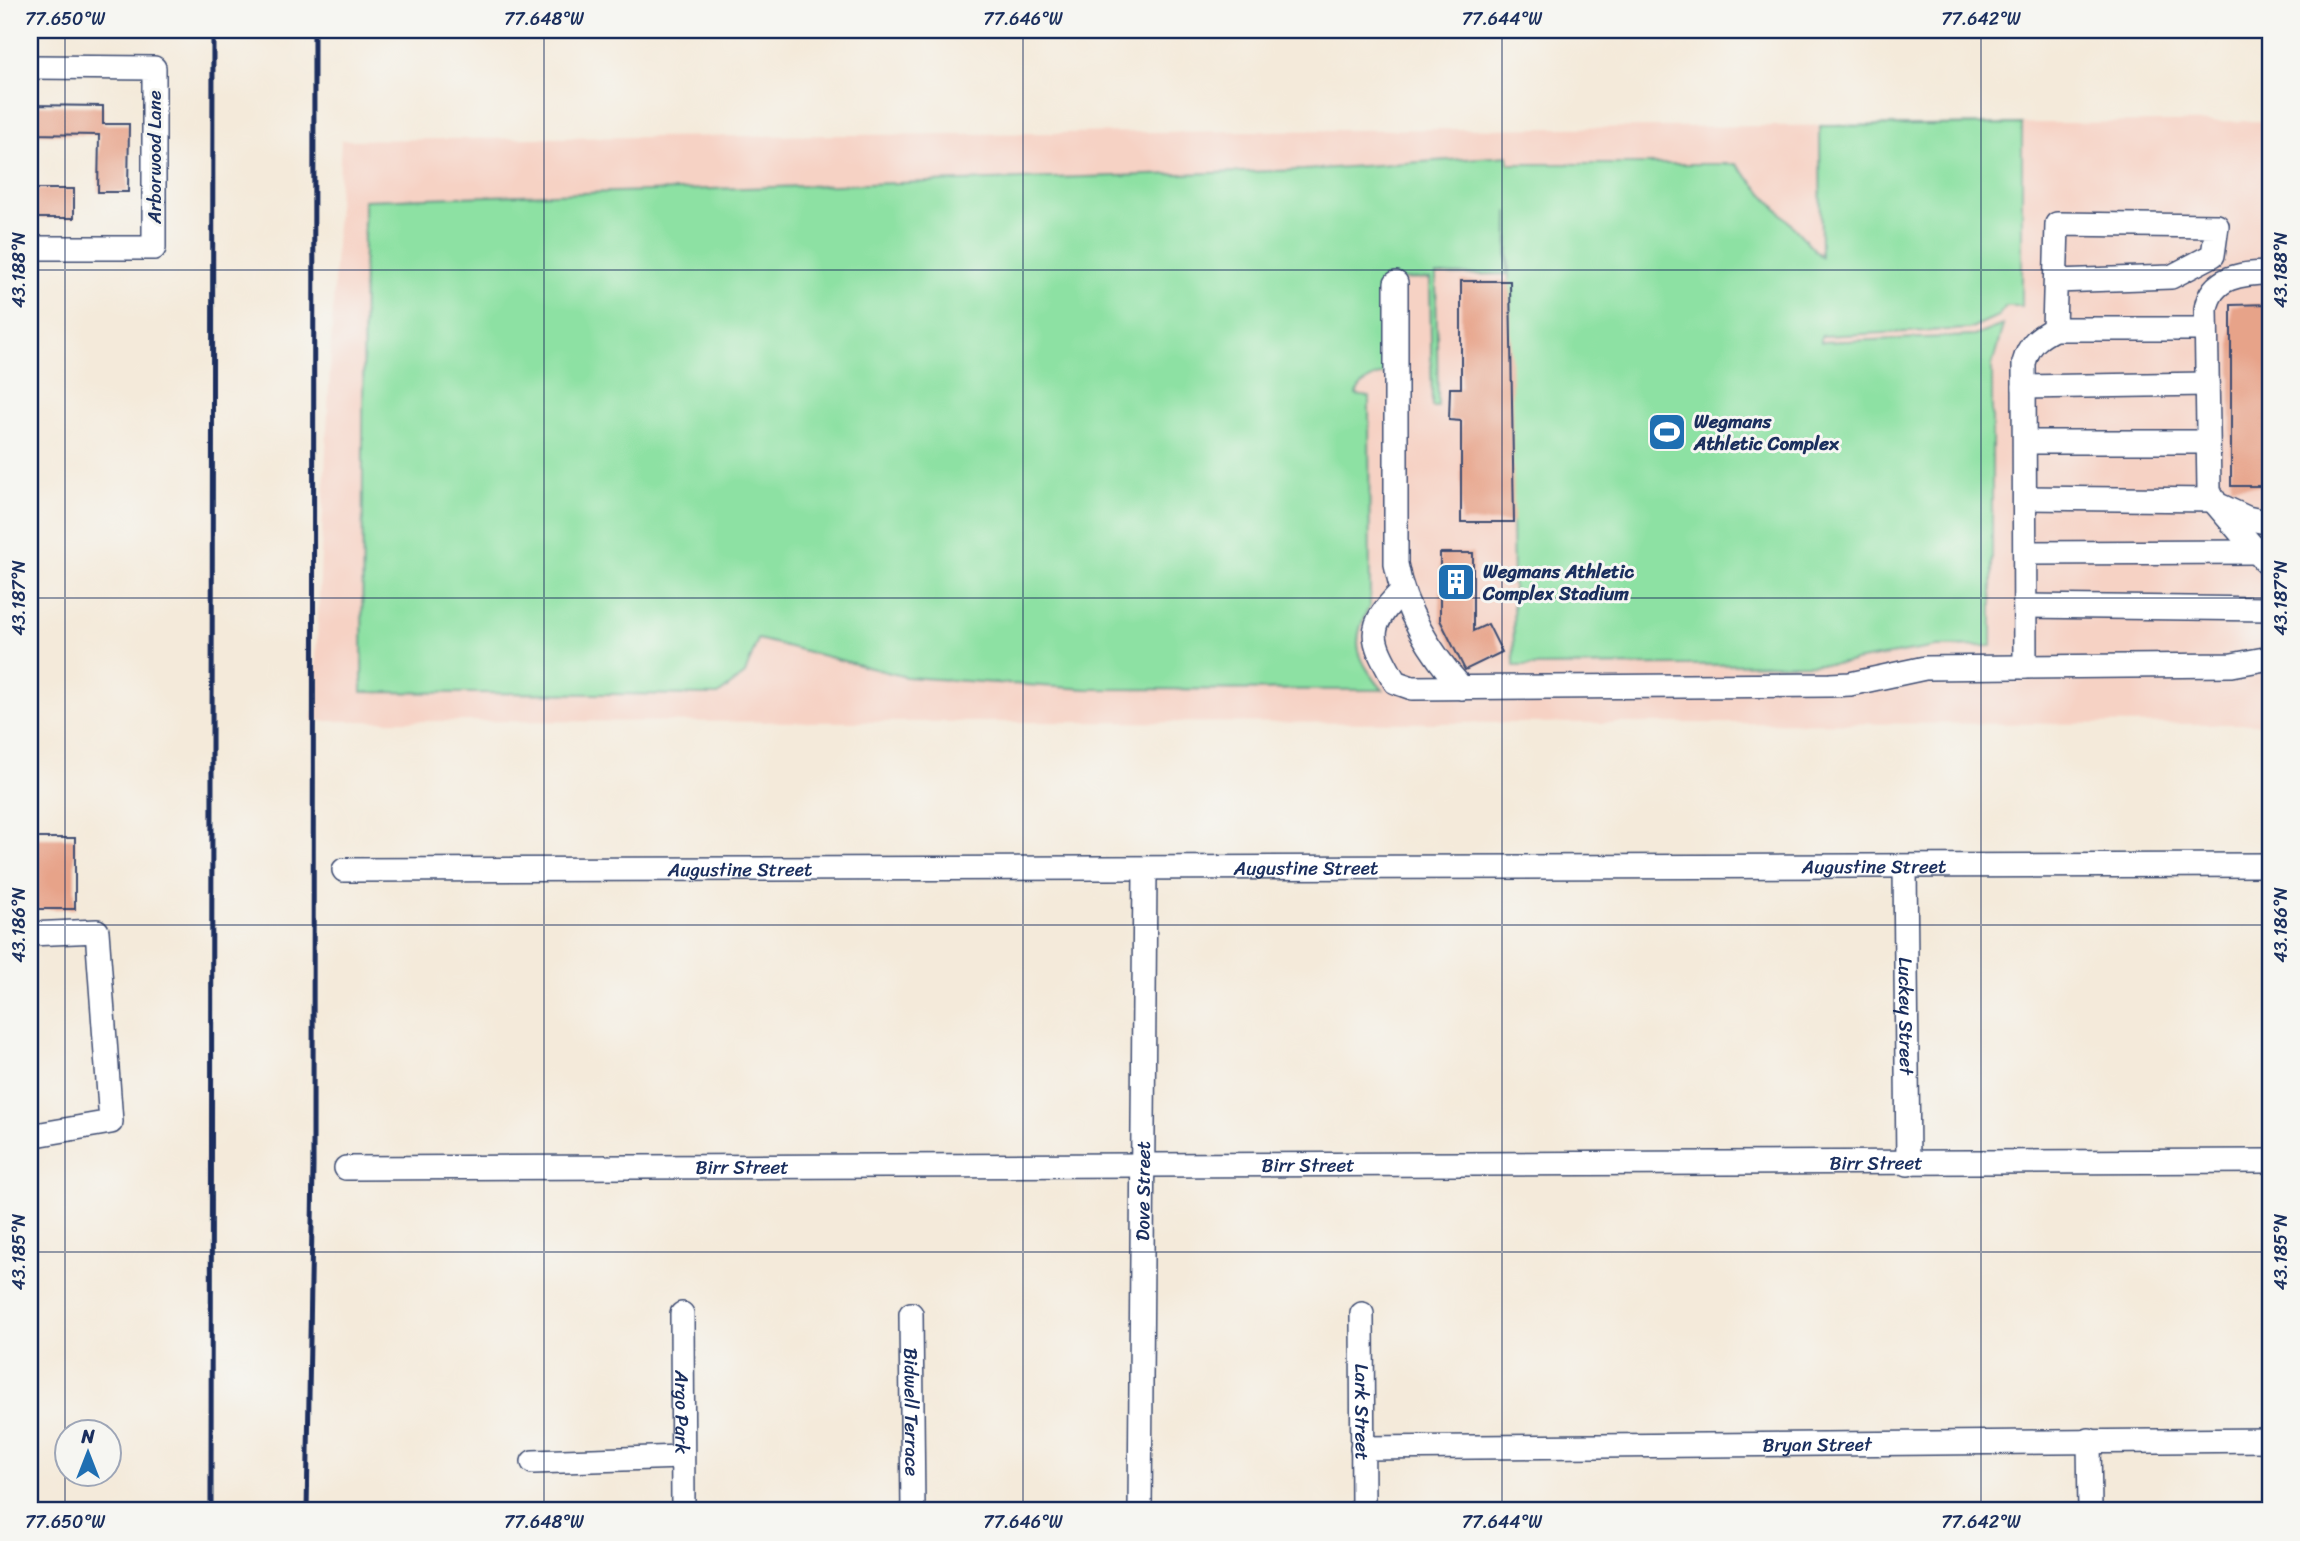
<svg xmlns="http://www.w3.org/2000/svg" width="2300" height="1541" font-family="Sriracha,sans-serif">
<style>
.built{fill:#f6d2c4}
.green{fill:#8de1a3;stroke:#548880;stroke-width:2}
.building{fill:#e7a389}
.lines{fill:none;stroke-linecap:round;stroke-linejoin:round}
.minor-casing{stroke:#3c4b71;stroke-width:26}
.minor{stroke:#fff;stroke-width:23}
.rail{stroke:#1b2f5e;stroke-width:5}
.ticks{fill:none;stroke:#1b2f5e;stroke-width:2;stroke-opacity:0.45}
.labels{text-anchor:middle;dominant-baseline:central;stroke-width:6;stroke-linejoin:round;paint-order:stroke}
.street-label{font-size:19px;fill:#1b2f5e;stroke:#f6f6f2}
.poi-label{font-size:19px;font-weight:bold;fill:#1b2f5e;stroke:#f6f6f2;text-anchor:start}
.neatline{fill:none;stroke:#1b2f5e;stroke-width:2.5}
.ticks-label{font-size:18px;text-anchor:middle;fill:#1b2f5e}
</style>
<rect width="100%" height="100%" fill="#f6f6f2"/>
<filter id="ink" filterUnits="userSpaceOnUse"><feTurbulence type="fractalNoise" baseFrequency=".0143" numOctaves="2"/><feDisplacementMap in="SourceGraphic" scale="14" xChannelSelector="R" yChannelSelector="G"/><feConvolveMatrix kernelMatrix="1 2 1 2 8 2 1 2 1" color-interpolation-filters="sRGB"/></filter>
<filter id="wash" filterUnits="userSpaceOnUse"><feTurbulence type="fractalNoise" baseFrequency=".00686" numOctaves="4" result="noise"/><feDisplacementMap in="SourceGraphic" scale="28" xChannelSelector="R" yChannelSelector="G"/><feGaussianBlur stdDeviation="1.57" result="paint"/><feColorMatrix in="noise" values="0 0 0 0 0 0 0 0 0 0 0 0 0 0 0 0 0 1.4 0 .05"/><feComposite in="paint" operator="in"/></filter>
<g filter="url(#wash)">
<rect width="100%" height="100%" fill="#f4eada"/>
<!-- built -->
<path class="built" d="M2270,121V724L313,721L341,140Z"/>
<!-- green -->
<path class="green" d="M2022,124V306H2006L1998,316L1969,329L1821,336V342L1974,336L2003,325L1992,366V646L1936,647L1837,664L1514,666L1508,211L1507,274L1436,275L1438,407H1432L1430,279L1384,280L1385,374C1373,376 1360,383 1356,395L1369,397L1370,606C1349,642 1357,659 1383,690L1087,689L906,677L758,639L745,674L718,695L362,692L364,200L1304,170L1508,156L1509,164H1736L1821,257L1820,126Z"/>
<g id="blocks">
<!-- building -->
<path class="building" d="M30,105L103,106V124H129L128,192H98L99,135L30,134Z
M30,189H74V218H30Z
M1461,281H1510L1514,522H1461V421L1449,420L1450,388H1461Z
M2270,304V486H2231V305Z
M1440,553H1473V631L1488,624L1502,652L1465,670L1440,620Z
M30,838H75V909H30Z"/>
</g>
</g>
<g filter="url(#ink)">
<use href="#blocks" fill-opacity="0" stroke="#3c4b71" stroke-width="2"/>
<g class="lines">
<defs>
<g id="minor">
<path d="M30,67L154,68V248H30"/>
<path d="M2270,273C2243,273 2211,276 2206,309L2209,490L2216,504L2270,567"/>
<path d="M1396,283V564C1404,610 1431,654 1462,688"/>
<path d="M2054,329L2057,224L2217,226L2213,255L2171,277L2056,281"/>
<path d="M2024,387L2207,384"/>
<path d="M2025,442H2207"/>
<path d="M2025,498L2214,500"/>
<path d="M2221,506L2247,518L2270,523"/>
<path d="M2025,553L2260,552"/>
<path d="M1401,592C1364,629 1371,639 1395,682L1412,688L1830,685L1850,684L1925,668L2232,665L2270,658"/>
<path d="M2025,606L2270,609"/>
<path d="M2025,667L2024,363C2029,344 2038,337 2054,329H2206"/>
<path id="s1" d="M1905,867L1908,1164"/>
<path id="s2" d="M344,870L2270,865"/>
<path d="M30,934L97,931L111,1122L30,1136"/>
<path id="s3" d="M346,1168L2270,1161"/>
<path id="s4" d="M682,1314L683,1511"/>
<path id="s5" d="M911,1314L913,1511"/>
<path id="s6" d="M1362,1314L1363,1511"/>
<path d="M2089,1440L2090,1511"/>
<path id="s7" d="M1362,1448L2270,1440"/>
<path d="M533,1462L682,1457"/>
<path id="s8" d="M1140,1511L1145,869"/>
</g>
</defs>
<!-- minor casing -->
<use href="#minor" class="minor-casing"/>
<!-- minor -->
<use href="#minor" class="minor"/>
<!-- rail -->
<path class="rail" d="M211,1511L213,30
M307,1511L313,1167L314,30"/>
</g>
</g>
<!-- ticks -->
<path class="ticks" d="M65,30V1511M544,30V1511M1023,30V1511M1502,30V1511M1981,30V1511M30,270H2270M30,598H2270M30,925H2270M30,1252H2270"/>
<!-- icons -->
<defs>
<symbol id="stadium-square" viewBox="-11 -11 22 22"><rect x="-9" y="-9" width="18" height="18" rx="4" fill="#1f6fb2" stroke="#f6f6f2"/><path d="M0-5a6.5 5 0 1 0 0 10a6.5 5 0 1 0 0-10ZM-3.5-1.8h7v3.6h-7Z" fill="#fff"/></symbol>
<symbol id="building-square" viewBox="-11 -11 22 22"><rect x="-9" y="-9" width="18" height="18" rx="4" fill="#1f6fb2" stroke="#f6f6f2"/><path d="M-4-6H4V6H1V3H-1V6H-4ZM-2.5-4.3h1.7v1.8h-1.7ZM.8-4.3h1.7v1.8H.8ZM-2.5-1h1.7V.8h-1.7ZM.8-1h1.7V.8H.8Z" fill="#fff"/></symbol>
</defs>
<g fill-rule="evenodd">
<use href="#stadium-square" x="1645" y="410" width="44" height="44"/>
<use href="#building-square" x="1434" y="560" width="44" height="44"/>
</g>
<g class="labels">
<!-- street labels -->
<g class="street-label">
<text transform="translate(154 157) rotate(-90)">Arborwood Lane</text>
<text stroke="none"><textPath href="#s2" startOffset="1530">Augustine Street</textPath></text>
<text stroke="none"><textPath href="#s2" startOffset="962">Augustine Street</textPath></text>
<text stroke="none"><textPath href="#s2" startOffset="396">Augustine Street</textPath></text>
<text stroke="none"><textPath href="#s1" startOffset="149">Luckey Street</textPath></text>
<text stroke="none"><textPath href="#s3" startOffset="1530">Birr Street</textPath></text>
<text stroke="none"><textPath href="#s3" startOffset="962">Birr Street</textPath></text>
<text stroke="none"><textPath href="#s3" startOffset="396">Birr Street</textPath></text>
<text stroke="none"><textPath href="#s8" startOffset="320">Dove Street</textPath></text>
<text stroke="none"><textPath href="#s5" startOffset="98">Bidwell Terrace</textPath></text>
<text stroke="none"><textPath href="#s4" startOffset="98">Argo Park</textPath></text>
<text stroke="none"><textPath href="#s6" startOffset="98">Lark Street</textPath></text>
<text stroke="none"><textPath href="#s7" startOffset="455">Bryan Street</textPath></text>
</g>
<!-- poi labels -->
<g class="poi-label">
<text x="1694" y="421">Wegmans<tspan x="1694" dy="22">Athletic Complex</tspan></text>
<text x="1483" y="571">Wegmans Athletic<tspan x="1483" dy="22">Complex Stadium</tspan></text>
</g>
</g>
<!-- margin -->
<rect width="2300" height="1541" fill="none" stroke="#f6f6f2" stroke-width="77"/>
<!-- north arrow -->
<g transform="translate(88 1453)"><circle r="33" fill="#f6f6f2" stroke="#9ea6b7" stroke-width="2"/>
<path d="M0-5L12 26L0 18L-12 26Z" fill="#1f6fb2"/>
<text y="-10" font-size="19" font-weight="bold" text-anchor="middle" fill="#1b2f5e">N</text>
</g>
<rect x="38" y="38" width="2224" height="1464" class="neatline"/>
<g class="ticks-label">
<text x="65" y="25">77.650°W</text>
<text x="544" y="25">77.648°W</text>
<text x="1023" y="25">77.646°W</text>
<text x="1502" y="25">77.644°W</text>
<text x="1981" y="25">77.642°W</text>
<text transform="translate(19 270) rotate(-90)" y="6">43.188°N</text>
<text transform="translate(2281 270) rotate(-90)" y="6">43.188°N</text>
<text transform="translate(19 598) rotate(-90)" y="6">43.187°N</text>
<text transform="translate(2281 598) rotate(-90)" y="6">43.187°N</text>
<text transform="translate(19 925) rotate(-90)" y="6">43.186°N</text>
<text transform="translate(2281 925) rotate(-90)" y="6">43.186°N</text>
<text transform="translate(19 1252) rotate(-90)" y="6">43.185°N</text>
<text transform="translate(2281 1252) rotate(-90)" y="6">43.185°N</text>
<text x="65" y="1528">77.650°W</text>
<text x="544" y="1528">77.648°W</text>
<text x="1023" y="1528">77.646°W</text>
<text x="1502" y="1528">77.644°W</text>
<text x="1981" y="1528">77.642°W</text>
</g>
</svg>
